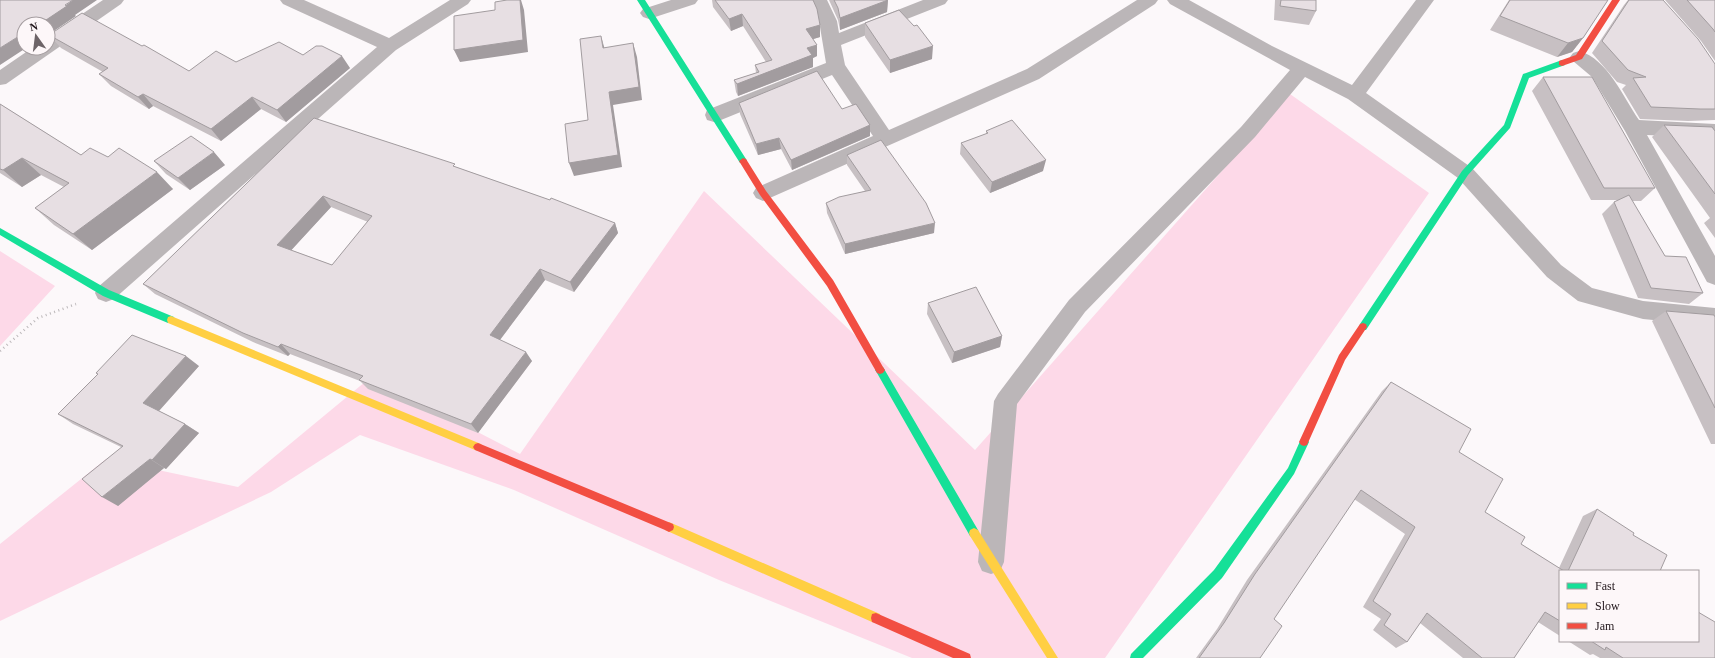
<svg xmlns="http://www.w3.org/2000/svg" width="1715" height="658" font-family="'Times New Roman',serif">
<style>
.green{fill:#fdd9e8}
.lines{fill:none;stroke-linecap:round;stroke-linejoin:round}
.path{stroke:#bcb8ba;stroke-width:2.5;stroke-dasharray:1 3.5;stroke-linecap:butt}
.street{fill:#bbb6b8;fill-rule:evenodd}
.fast{fill:#16e098;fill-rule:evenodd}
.slow{fill:#ffcf43;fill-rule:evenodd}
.jam{fill:#f24e42;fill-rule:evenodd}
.wall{fill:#c7c0c3;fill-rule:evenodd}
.shaded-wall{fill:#a29c9f}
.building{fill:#e7dfe3;stroke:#a29c9f;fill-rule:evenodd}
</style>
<rect width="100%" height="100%" fill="#fcf8fa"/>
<!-- green -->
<path class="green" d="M1290,94L1429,193L1105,658H912L719,580L514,490L360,435L271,492L0,621V544L106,459L238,487L371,377L520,454L704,191L975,450Z
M0,251L55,286L0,346Z"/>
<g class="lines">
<!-- path -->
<path class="path" d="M0,351L38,318L76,304"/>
<!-- street -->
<path class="street" d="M103,0H124L121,4L6,84L0,85V70L32,48H48V37Z
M280,0H304L389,38L450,0H471L468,4L396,50L114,299L106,302L98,299L95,293L98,287L377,47L283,4Z
M671,0H698L695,4L649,19L643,17L640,13L643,9Z
M809,0H827L837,21L839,33L923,0H948L945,4L841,45L845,65L889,130L1027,69L1137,0H1158L1155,4L1039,79L763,201L756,198L753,193L756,188L873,136L832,75L721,120L714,122L707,120L705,115L707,110L826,63L819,21Z
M1167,0H1189L1272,46L1352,85L1416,0H1434L1366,93L1472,168L1561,265L1592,288L1643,301L1715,308V326L1643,319L1578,301L1547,277L1458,178L1348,99L1305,77L1255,137L1085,312L1017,404L1004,562L1000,571L991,574L982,571L978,562L994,401L998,394L1069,300L1241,127L1290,70L1170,4Z
M1579,51C1608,59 1623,97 1639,120L1715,124V138L1647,135L1715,256V285L1707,282L1625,131L1592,77L1573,61L1570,57L1573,53Z"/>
<!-- fast -->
<path class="fast" d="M637,0H645L746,159L747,161L746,163H740Z
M1562,60L1565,61V65L1529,78L1510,128L1468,175L1366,330H1360L1359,327L1360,324L1462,171L1504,125L1523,74Z
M0,228L109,290L174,317L175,320L174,323H168L103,296L0,235Z
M880,366L883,367L978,530L979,533L978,536L974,538L970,536L877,373L875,370L877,367Z
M1304,438L1307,439L1309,442L1294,474L1222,578L1143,658H1130L1131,654L1214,570L1288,468L1301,439Z"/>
<!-- slow -->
<path class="slow" d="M171,316L481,444L483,447L481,450L478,451L475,450L168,323L167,320L168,317Z
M669,522L880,614L881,618L880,622L876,623L872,622L665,530L664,527L665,524Z
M974,528L978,530L1058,658H1047L970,536L969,533L970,530Z"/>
<!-- jam -->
<path class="jam" d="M1612,0H1620L1582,59L1562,66L1559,65V61L1576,55Z
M743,158L746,159L766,191L833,280L883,367L885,370L883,373L880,374L877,373L827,286L760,195L739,161Z
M1363,323L1366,324L1367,327L1345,360L1307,445L1304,446L1301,445L1299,442L1339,355L1360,324Z
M478,443L673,524L674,527L673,530L669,532L665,530L475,450L473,447L475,444Z
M876,613L970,654L971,658H953L872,622L871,618L872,614Z"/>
</g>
<!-- wall -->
<path class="wall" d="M712,0H813L820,37L813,39L817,56L813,58V67L738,96L736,92L734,80L756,73L755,65L766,62L743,26L731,31L713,7Z
M829,0H888L887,12L840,30L838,20Z
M1275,0H1316V11L1309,25L1274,20Z
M1509,0H1608L1583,38L1572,52L1557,57L1490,30Z
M1628,0H1663L1715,64V120L1688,121L1640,119L1622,89L1626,85L1617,82L1592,53L1624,5Z
M1665,0H1715V61L1701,41Z
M865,23L932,59L890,73L865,37Z
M49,35L189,71L236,62L303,55L350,68L286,122L261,109L221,141L153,106L149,109L111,86L99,74L103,72L61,48Z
M1543,77L1655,188L1641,201H1632L1665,256L1703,293L1689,304L1638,298L1602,214L1614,202L1618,200H1591L1532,91Z
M739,103L842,109L870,136L792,170L781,149L758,155L740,114Z
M0,104L81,155L108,157L173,189L92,250L54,225L35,208L64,187L41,175L22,187L0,173Z
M314,118L456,167L615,223L618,233L574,292L545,280L500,340L532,361L478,433L368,389L360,381L290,354L288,356L253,342L155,294L143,284ZM331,207L368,222L332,265L291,250Z
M1664,125L1715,131V238L1704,223L1710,218L1652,137Z
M986,131L1043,171L990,193L960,154L961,143L986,134Z
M847,155L934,233L845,254L827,213L826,203L865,191L847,165Z
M154,161L225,165L190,190L166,174Z
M928,303L1002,336L1000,347L952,363L927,314Z
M1666,311L1715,317V444H1711L1652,321Z
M199,366L159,411L185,424L199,433L166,469L164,468L118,506L121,447L73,424L58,414L98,375L96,373Z
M1391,382L1459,452L1485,512L1521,544L1559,568L1583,516L1597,509L1633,535L1660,571H1560V636L1538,622L1514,658H1463L1420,623L1407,642L1396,648L1373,630L1381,619L1363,607L1405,534L1354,499L1274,619L1260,658H1196L1217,629L1247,580L1382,391Z
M1568,641H1698L1715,658H1600L1593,654L1590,655Z"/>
<!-- shaded-wall -->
<path class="shaded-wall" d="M73,0H97L75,15L76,16L48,35V24H40Z
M520,0H521L524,10L528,52L460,62L454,50Z
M888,0L887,12L840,30V18Z
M742,14L743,26L731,31L729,19Z
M820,25V37L807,41L806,29Z
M24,33V48H26L0,65V48Z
M601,36L605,50L603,48Z
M1583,38L1572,52L1557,57L1568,43Z
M633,43L637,57L642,100L613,105L622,167L574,176L569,163L609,92Z
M817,45V56L813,58V67L738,96L737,84L807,48Z
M933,46L932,59L890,73V60Z
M342,56L350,68L286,122L277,110Z
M143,94L153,106L149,109L138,97Z
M252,97L261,109L221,141L211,129Z
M870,125V136L792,170L791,160Z
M779,138L781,149L758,155L756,144Z
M214,152L225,165L190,190L178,178Z
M22,158L41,175L22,187L3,170Z
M1046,160L1043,171L990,193L992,182Z
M157,172L173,189L92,250L73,234Z
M323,196L331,207L286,256L277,245Z
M615,223L618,233L574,292L570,282Z
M935,223L934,233L845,254V244Z
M540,269L545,280L496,345L490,335Z
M1002,336L1000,347L952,363L954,352Z
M281,344L290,354L288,356L278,347Z
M526,352L532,361L478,433L471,424Z
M186,356L199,366L157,413L143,403Z
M185,424L199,433L166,469L152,460Z
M150,459L164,468L118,506L102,497Z"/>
<!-- building -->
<path class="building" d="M0,0H73L65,5L67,6L40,24H24V33L0,48Z
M507,0H520L523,40L454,50V16L495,10V2Z
M715,0H813L817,9L820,25L806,29L817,45L807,48L812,55L737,84L734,80L759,72L755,65L772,60L742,14L729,19Z
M834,0H888L840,18L838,8Z
M1281,0H1316V11L1280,6Z
M1510,0H1608L1583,38L1568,43L1500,16Z
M1629,0H1663L1698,39L1715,64V109H1700L1651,107L1633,78L1646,77L1628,70L1602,41Z
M1687,0H1715V32L1713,29Z
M899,10L914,26L917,25L933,46L890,60L865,23Z
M82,13L142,46L144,45L189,71L216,51L236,62L279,42L303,55L316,46H322L342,56L277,110L252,97L211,129L143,94L138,97L99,74L108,68L49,35Z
M601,36L603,48L633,43L639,87L609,92L618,155L569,163L565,124L588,120L580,39Z
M817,71L842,109L856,104L870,125L791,160L779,138L756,144L739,103Z
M1543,77H1592L1655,188H1604Z
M0,104L81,155L90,148L108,157L119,148L157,172L73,234L35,208L69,183L22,158L3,170L0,169Z
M314,118L455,164L453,166L550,200L551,198L615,223L570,282L540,269L490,335L526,352L471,424L359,380L363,376L281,344L278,347L243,333L143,284ZM323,196L372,216L332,265L277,245Z
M1012,120L1046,160L992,182L961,143L988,133L986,131Z
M1664,125L1712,127L1715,131V194Z
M191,136L214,152L178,178L154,161Z
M881,140L926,203L935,223L845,244L826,203L839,197L871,190L847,155Z
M1629,195L1665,256L1686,257L1703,293L1651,288L1614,202Z
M976,287L1002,336L954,352L928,303Z
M1666,311L1714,315L1715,317V408Z
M132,335L186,356L143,403L185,424L152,460L150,459L102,497L82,479L123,446L58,414L98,374L96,373Z
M1391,382L1471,429L1459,452L1503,479L1485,512L1525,537L1521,544L1564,571H1560V621L1545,612L1514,658H1482L1427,613L1407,642L1384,625L1391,614L1373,601L1415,527L1361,490L1274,619L1282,626L1260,658H1199L1224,623L1255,574Z
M1597,509L1634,533L1633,535L1667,555L1660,571H1568Z
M1698,612L1715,622V658H1623L1606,647L1605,650L1591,641H1698Z"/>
<!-- legend -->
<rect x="1559" y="570" width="140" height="72" fill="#fdf7f9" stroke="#a59da0"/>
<rect x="1567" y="583" width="20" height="6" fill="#16e098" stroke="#a59da0"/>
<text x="1595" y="590" font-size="12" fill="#20151a">Fast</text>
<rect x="1567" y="603" width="20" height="6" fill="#ffcf43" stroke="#a59da0"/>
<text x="1595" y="610" font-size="12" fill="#20151a">Slow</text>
<rect x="1567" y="623" width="20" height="6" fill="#f24e42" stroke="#a59da0"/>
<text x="1595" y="630" font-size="12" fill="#20151a">Jam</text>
<!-- north arrow -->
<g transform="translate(36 36) rotate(346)"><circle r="19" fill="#fdf7f9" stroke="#a59da0"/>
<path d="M0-3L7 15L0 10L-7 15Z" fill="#6d6468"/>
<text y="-6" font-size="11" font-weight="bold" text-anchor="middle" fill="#20151a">N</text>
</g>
</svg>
